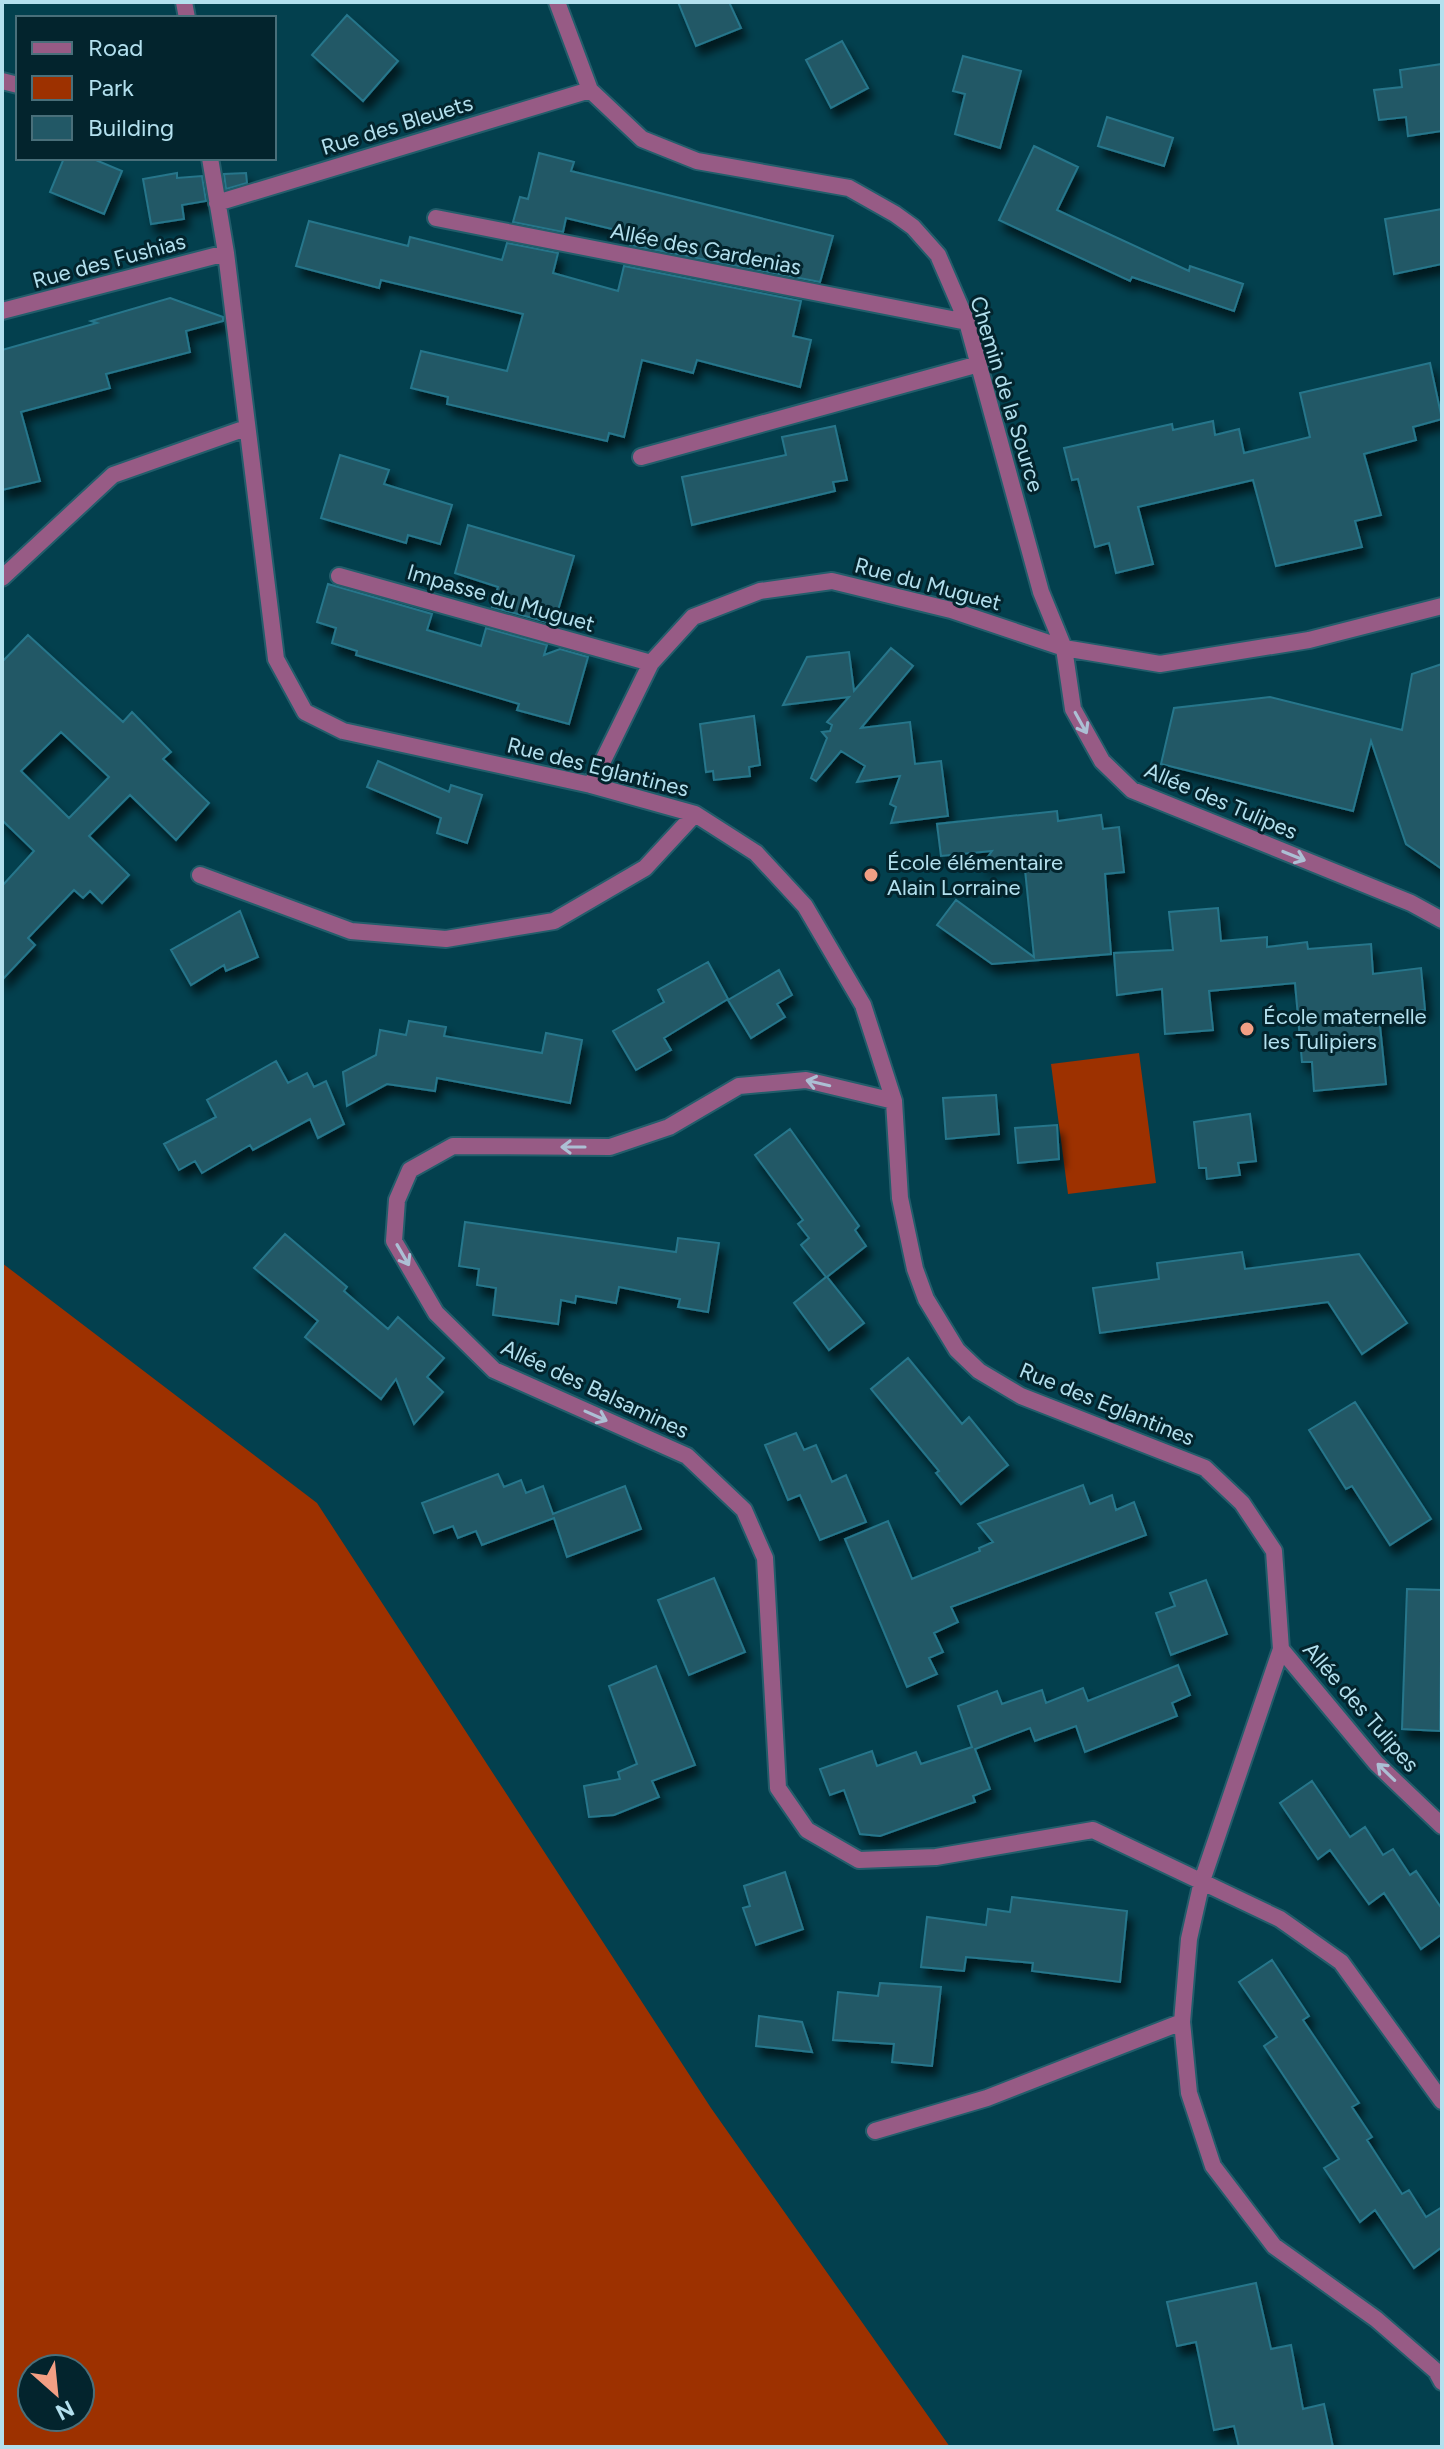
<svg xmlns="http://www.w3.org/2000/svg" width="1444" height="2449" font-family="Figtree,sans-serif">
<style>
.green{fill:#9d3100;fill-rule:evenodd}
.building{fill:#225866;stroke:#27768b;stroke-width:2;fill-rule:evenodd;filter:url(#shadow)}
.lines{fill:none;stroke-linecap:round;stroke-linejoin:round}
.minor-casing{stroke:#235d6b;stroke-width:20}
.minor{stroke:#975b85;stroke-width:16}
.oneway{stroke:#acbfd4}
.poi-dot{fill:#f39f84;stroke:#03242d;stroke-width:3}
.labels{text-anchor:middle;dominant-baseline:central;stroke-width:6;stroke-linejoin:round;paint-order:stroke}
.street-label{font-size:22px;fill:#b3e0ee;stroke:#03242d}
.poi-label{font-size:22px;fill:#b3e0ee;stroke:#03242d;text-anchor:start}
</style>
<defs>
<filter id="shadow"><feDropShadow dx="5" dy="9" stdDeviation="4" flood-color="#0009"/></filter>
</defs>
<rect width="100%" height="100%" fill="#03404e"/>
<!-- green -->
<path class="green" d="M1139,1053L1156,1183L1068,1194L1051,1064Z
M2,1263L317,1503L711,2108L950,2447H2ZM32,2369H80V2417H32Z"/>
<!-- building -->
<path class="building" d="M678,2H729L741,28L696,46Z
M347,15L398,61L363,101L312,55Z
M842,41L868,88L831,108L806,60Z
M963,56L1021,71L1000,148L955,134L965,94L953,91Z
M1442,64V131L1408,136L1406,117L1379,120L1374,90L1402,87L1400,70Z
M1107,117L1173,138L1164,166L1098,146Z
M1034,146L1078,167L1057,210L1189,271L1190,266L1243,284L1234,311L1132,277L1130,281L999,220Z
M539,153L574,162L571,171L833,236L820,282L630,245L633,234L566,218L563,232L513,222L520,197L528,199Z
M64,158H91L122,171L104,214L50,192Z
M177,173V178L202,176L206,201L182,205L184,219L151,224L143,179Z
M246,173L247,183L226,189L224,174Z
M1442,209V264L1394,274L1385,219Z
M309,221L408,246L410,237L502,260L507,243L558,253L553,273L618,291L624,266L801,301L793,336L811,340L800,387L697,360L693,373L642,360L624,437L609,433L607,441L447,404L448,397L411,388L421,351L507,371L523,314L381,280L379,288L296,266Z
M170,298L223,317V321L186,331L190,352L106,374L110,388L21,412L40,481L2,490V350L97,323L91,321Z
M1430,363L1442,419L1413,427L1416,440L1364,454L1381,515L1355,521L1362,547L1276,566L1253,480L1138,507L1153,564L1116,573L1109,543L1095,547L1078,479L1072,480L1064,448L1172,424L1173,430L1213,421L1215,435L1239,429L1244,453L1310,437L1300,393Z
M835,426L847,480L833,482L835,491L692,525L682,477L786,455L782,437Z
M340,455L389,470L384,484L452,505L440,544L408,535L406,543L321,518Z
M468,525L574,556L554,624L492,607L498,587L455,573Z
M328,584L432,614L427,630L481,646L486,628L547,645L544,655L560,649L588,657L569,724L517,710L519,704L356,655L357,651L332,643L336,628L317,622Z
M28,635L123,722L132,712L171,752L163,759L209,803L176,840L130,795L89,836L129,875L102,903L90,891L83,898L74,890L28,938L35,945L2,980V886L34,851L2,820V662ZM61,732L109,777L69,818L21,771Z
M891,648L913,666L861,728L910,722L915,764L941,761L948,816L891,823L896,807L890,804L900,776L857,782L865,766L841,751L816,781L811,778L827,738L822,732L830,731L832,725L827,722L849,697L783,705L807,657L849,652L854,691Z
M1442,664V869L1406,844L1371,741L1353,811L1161,764L1174,708L1270,697L1402,730L1412,674Z
M754,716L760,765L749,767L750,776L714,780L713,771L706,772L700,724Z
M378,761L449,792L451,785L482,795L467,843L437,833L441,818L367,787Z
M1057,811L1058,821L1101,815L1103,829L1119,827L1124,872L1105,874L1111,954L992,964L937,925L956,900L1034,957L1024,860L982,865L992,851L941,856L937,824Z
M1218,908L1221,941L1267,937V947L1307,942L1308,949L1371,944L1373,974L1421,968L1425,1010L1379,1016L1386,1084L1314,1091L1312,1062H1302L1295,983L1209,991L1213,1030L1165,1034L1162,989L1117,995L1114,953L1173,950L1169,912Z
M240,911L258,957L226,971L224,965L191,985L171,950Z
M708,962L728,999L664,1038L671,1050L636,1070L613,1031L664,1002L658,990Z
M779,970L792,995L777,1004L785,1017L751,1038L728,1000Z
M409,1021L446,1027L444,1036L542,1053L546,1033L582,1040L570,1103L437,1078L435,1091L387,1084L347,1106L343,1072L376,1055L380,1030L406,1035Z
M276,1061L288,1083L307,1073L314,1087L326,1081L344,1124L318,1138L310,1119L253,1150L250,1145L202,1173L195,1161L179,1170L164,1144L216,1117L207,1100Z
M996,1095L999,1134L946,1139L943,1098Z
M1250,1114L1256,1161L1238,1163L1240,1175L1207,1179L1206,1168H1199L1194,1122Z
M1057,1125L1059,1159L1018,1163L1015,1128Z
M790,1129L859,1226L855,1230L866,1246L827,1277L864,1323L829,1350L794,1303L826,1277L801,1245L809,1238L798,1224L803,1220L755,1155Z
M465,1222L676,1252L678,1238L719,1243L708,1312L678,1307L680,1299L619,1287L616,1303L576,1296L575,1303L561,1300L558,1324L493,1315L496,1288L477,1285L479,1269L459,1266Z
M285,1234L347,1287L344,1291L388,1329L398,1317L444,1358L427,1377L443,1392L414,1424L396,1379L381,1399L305,1337L318,1321L254,1268Z
M1242,1252L1245,1269L1359,1254L1407,1323L1362,1354L1328,1302L1100,1333L1093,1288L1159,1279L1157,1263Z
M908,1358L962,1424L969,1417L1008,1465L961,1504L936,1473L939,1471L871,1389Z
M1355,1402L1431,1519L1390,1545L1352,1486L1346,1489L1309,1430Z
M796,1433L804,1450L816,1445L832,1482L846,1475L866,1522L820,1540L800,1495L788,1500L765,1445Z
M498,1474L504,1487L521,1480L526,1493L543,1486L553,1514L625,1486L641,1529L567,1557L554,1518L482,1545L476,1531L458,1538L453,1526L434,1533L422,1503Z
M1083,1485L1090,1504L1112,1495L1116,1510L1134,1502L1146,1535L951,1607L958,1622L934,1633L943,1652L929,1658L937,1674L907,1687L845,1539L888,1521L912,1579L980,1551L979,1548L993,1542L978,1524Z
M714,1578L745,1652L689,1675L658,1600Z
M1206,1580L1227,1634L1171,1655L1156,1613L1175,1606L1170,1593Z
M1407,1589L1442,1590L1440,1731L1402,1729Z
M1178,1665L1190,1695L1172,1703L1177,1716L1085,1752L1076,1726L1035,1741L1030,1728L975,1749L990,1789L973,1796L975,1802L880,1836L860,1834L844,1790L830,1795L820,1769L872,1751L877,1766L916,1752L921,1764L972,1747L958,1706L997,1691L1002,1704L1042,1690L1046,1703L1083,1688L1088,1701Z
M656,1666L695,1765L652,1781L659,1797L614,1815L589,1817L584,1786L620,1779L618,1772L637,1764L609,1686Z
M1312,1781L1350,1837L1365,1827L1383,1855L1393,1849L1410,1875L1416,1871L1442,1909V1934L1421,1949L1384,1893L1369,1904L1330,1850L1318,1859L1280,1803Z
M785,1872L803,1929L756,1945L743,1908L750,1906L744,1886Z
M1012,1897L1127,1911L1120,1982L1032,1971L1033,1963L966,1957L964,1971L921,1967L927,1917L986,1925L988,1909L1010,1912Z
M1272,1960L1309,2016L1303,2020L1359,2103L1352,2107L1372,2137L1367,2140L1402,2194L1409,2190L1426,2217L1442,2207V2247L1414,2268L1375,2210L1360,2222L1324,2168L1339,2159L1264,2046L1277,2037L1239,1982Z
M880,1983L941,1987L932,2066L892,2062L894,2044L833,2040L838,1992L878,1996Z
M759,2016L802,2022L812,2052L756,2046Z
M1256,2283L1271,2349L1291,2345L1303,2409L1324,2404L1333,2447H1239L1234,2426L1214,2430L1196,2342L1177,2346L1167,2302Z"/>
<g class="lines">
<defs>
<path id="minor" d="M184,2L187,18
M557,2L590,90L642,139L697,161L849,188L895,214L913,227L938,255L967,322L1041,592L1064,648L1073,709L1102,761L1132,790L1411,903L1442,920
M2,81L18,85
M210,158L226,253L276,659L305,712L343,731L591,785L695,814L756,853L805,906L863,1005L894,1101L900,1198L915,1269L926,1299L957,1350L979,1371L1021,1396L1205,1468L1242,1503L1274,1551L1281,1649L1202,1881L1189,1939L1182,2022L1189,2093L1213,2166L1274,2246L1376,2319L1436,2371L1442,2382
M217,203L590,90
M436,218L967,322
M2,311L226,253
M641,457L979,364
M339,576L651,663
M2,578L113,475L246,428
M591,785L651,663L693,617L760,591L832,581L951,610L1064,648L1160,664L1309,640L1442,606
M200,875L351,931L446,939L554,921L645,868L695,814
M894,1101L806,1080L739,1086L669,1127L610,1147L453,1146L410,1170L397,1200L394,1241L436,1313L494,1370L687,1456L744,1510L765,1558L778,1788L807,1830L859,1860L936,1857L1093,1830L1280,1919L1341,1962L1442,2101
M1281,1649L1376,1763L1442,1826
M875,2131L987,2098L1182,2022"/>
</defs>
<!-- minor casing -->
<use href="#minor" class="minor-casing"/>
<!-- minor -->
<use href="#minor" class="minor"/>
</g>
<!-- one-way arrows -->
<defs><path id="oneway-shaft" d="M-6 0H5M1.5-3L5.5 0L1.5 3" fill="none" stroke-width="1.6" stroke-linecap="round" stroke-linejoin="round" transform="scale(2)"/></defs>
<g class="oneway">
<use href="#oneway-shaft" transform="translate(1081 723) rotate(61)"/>
<use href="#oneway-shaft" transform="translate(1294 856) rotate(22)"/>
<use href="#oneway-shaft" transform="translate(818 1083) rotate(-167)"/>
<use href="#oneway-shaft" transform="translate(573 1147) rotate(-180)"/>
<use href="#oneway-shaft" transform="translate(403 1255) rotate(60)"/>
<use href="#oneway-shaft" transform="translate(596 1416) rotate(24)"/>
<use href="#oneway-shaft" transform="translate(1386 1772) rotate(-136)"/>
</g>
<!-- markers -->
<g class="poi-dot">
<circle cx="871" cy="875" r="8"/>
<circle cx="1247" cy="1029" r="8"/>
</g>
<g class="labels">
<!-- street labels -->
<g class="street-label">
<text transform="translate(397 125) rotate(-17)">Rue des Bleuets</text>
<text transform="translate(706 249) rotate(11)">Allée des Gardenias</text>
<text transform="translate(109 261) rotate(-15)">Rue des Fushias</text>
<text transform="translate(1007 394) rotate(73)">Chemin de la Source</text>
<text transform="translate(928 584) rotate(15)">Rue du Muguet</text>
<text transform="translate(501 598) rotate(16)">Impasse du Muguet</text>
<text transform="translate(598 767) rotate(14)">Rue des Eglantines</text>
<text transform="translate(1221 801) rotate(23)">Allée des Tulipes</text>
<text transform="translate(595 1389) rotate(25)">Allée des Balsamines</text>
<text transform="translate(1107 1404) rotate(22)">Rue des Eglantines</text>
<text transform="translate(1361 1707) rotate(49)">Allée des Tulipes</text>
</g>
<!-- poi labels -->
<g class="poi-label">
<text x="887" y="862">École élémentaire<tspan x="887" dy="25">Alain Lorraine</tspan></text>
<text x="1263" y="1016">École maternelle<tspan x="1263" dy="25">les Tulipiers</tspan></text>
</g>
</g>
<!-- border -->
<rect width="1444" height="2449" fill="none" stroke="#b3e0ee" stroke-width="8"/>
<!-- legend -->
<rect x="16" y="16" width="260" height="144" fill="#03242d" stroke="#496f7a" stroke-width="2"/>
<rect x="32" y="42" width="40" height="12" fill="#975b85" stroke="#496f7a" stroke-width="2"/>
<text x="88" y="56" font-size="24" fill="#b3e0ee">Road</text>
<rect x="32" y="76" width="40" height="24" fill="#9d3100" stroke="#496f7a" stroke-width="2"/>
<text x="88" y="96" font-size="24" fill="#b3e0ee">Park</text>
<rect x="32" y="116" width="40" height="24" fill="#225866" stroke="#496f7a" stroke-width="2"/>
<text x="88" y="136" font-size="24" fill="#b3e0ee">Building</text>
<!-- north arrow -->
<g transform="translate(56 2393) rotate(153)"><circle r="38" fill="#03242d" stroke="#496f7a" stroke-width="2"/>
<path d="M0-6L14 30L0 20L-14 30Z" fill="#f39f84"/>
<text y="-12" font-size="22" font-weight="bold" text-anchor="middle" fill="#b3e0ee">N</text>
</g>
</svg>
